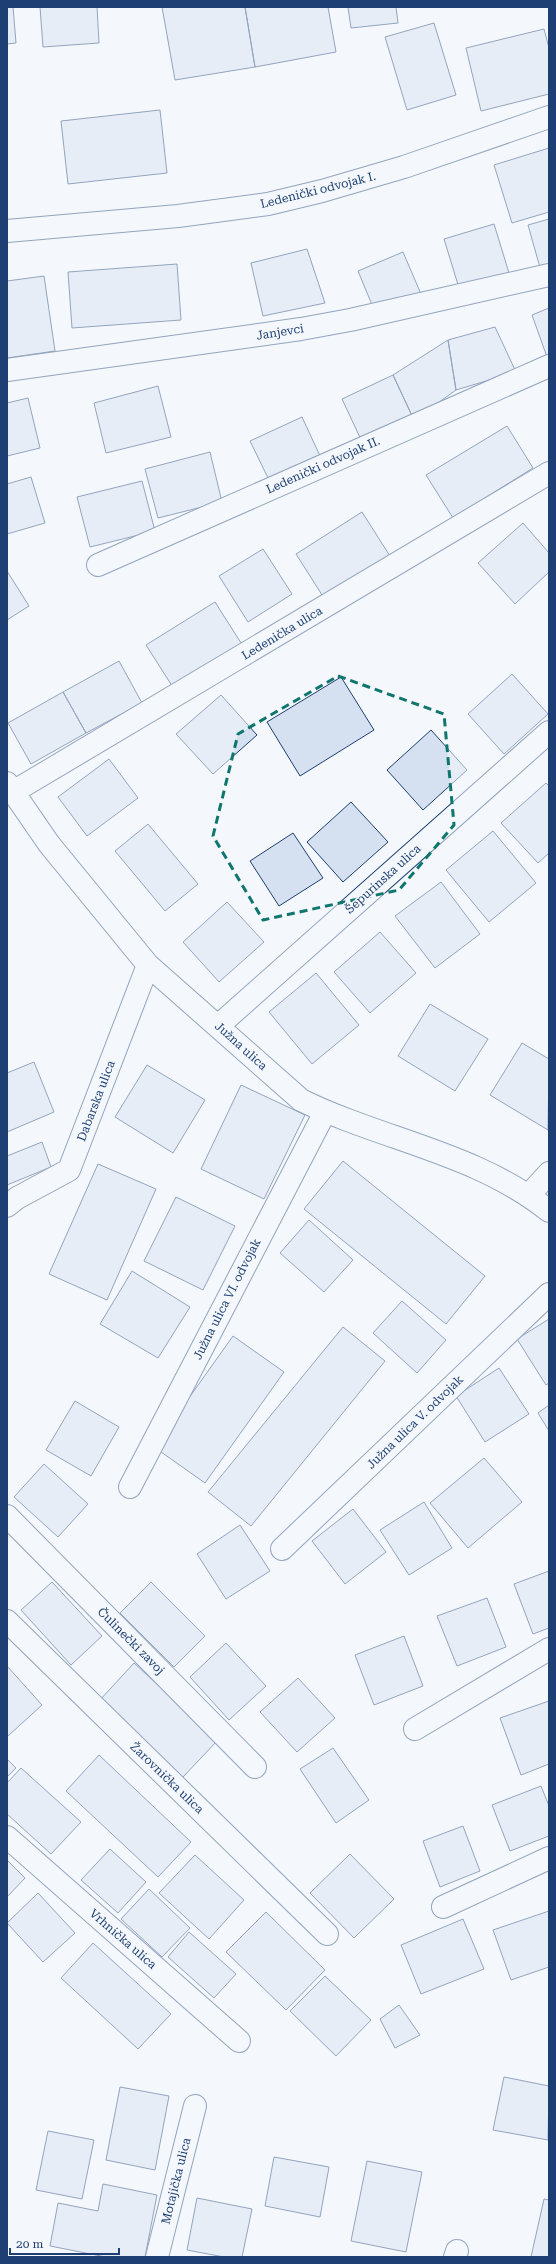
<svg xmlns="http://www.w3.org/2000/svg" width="556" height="2264" font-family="'Roboto Serif',serif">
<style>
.building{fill:#d5e0f0;stroke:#1d3f73}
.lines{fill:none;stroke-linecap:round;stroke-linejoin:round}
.minor-casing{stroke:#1d3f73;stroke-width:24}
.minor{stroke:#f4f7fb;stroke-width:22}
.marked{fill:none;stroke:#0f766e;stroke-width:3;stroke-dasharray:8 5;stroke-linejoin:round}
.labels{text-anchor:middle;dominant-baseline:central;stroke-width:3;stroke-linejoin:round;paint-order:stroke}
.street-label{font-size:12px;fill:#1d3f73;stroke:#f4f7fb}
</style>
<rect width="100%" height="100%" fill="#f4f7fb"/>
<!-- building -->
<path class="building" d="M7,7H13L16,43L7,44Z
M40,7H97L99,43L43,47Z
M162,7H245L255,67L175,80Z
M245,7H328L336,52L255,67Z
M348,7H396L398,23L351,28Z
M434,23L456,95L407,110L385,37Z
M544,29L549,48V94L481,111L466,48Z
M160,110L167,173L68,184L61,121Z
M549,148V212L512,223L494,165Z
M549,219V269L541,271L528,225Z
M494,224L509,273L459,288L444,239Z
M307,249L325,303L263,316L251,263Z
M403,252L421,294L375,312L358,271Z
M177,264L181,320L72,328L68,272Z
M44,276L55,351L7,358V281Z
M549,308V356L547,357L532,315Z
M495,327L516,372L456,390L448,340Z
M448,340L456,390L414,420L393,375Z
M393,375L414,420L363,444L342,399Z
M158,386L171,437L106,453L94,403Z
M28,398L40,448L7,456V403Z
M302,417L321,458L270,482L250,441Z
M507,426L533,468L453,518L426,475Z
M210,452L222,502L158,518L145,469Z
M31,477L45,523L7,534V484Z
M142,481L155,531L90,547L77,497Z
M362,512L390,556L324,598L296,554Z
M523,523L549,553V572L515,604L478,563Z
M263,549L292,594L248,622L219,576Z
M7,571L29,606L7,620Z
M215,602L243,646L174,689L146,645Z
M119,661L142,703L86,733L63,692Z
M512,674L548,714L504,754L468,714Z
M341,677L374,730L300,776L267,722Z
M63,692L86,733L31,764L8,723Z
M221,695L257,735L213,774L176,734Z
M431,730L467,770L423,810L387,770Z
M109,759L138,798L87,836L58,797Z
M546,783L549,786V853L538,863L501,823Z
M351,802L388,842L343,882L307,842Z
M148,824L198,884L165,911L115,851Z
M493,831L536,883L489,922L446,870Z
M293,833L323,878L279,906L250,861Z
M441,882L480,934L435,968L395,916Z
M227,902L264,942L219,982L183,942Z
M380,932L416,973L370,1013L334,972Z
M316,973L359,1025L312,1064L269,1012Z
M430,1004L488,1039L455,1091L398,1056Z
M522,1043L549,1059L548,1130L490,1095Z
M34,1062L54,1112L7,1132V1073Z
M147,1065L205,1100L173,1153L115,1117Z
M241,1085L305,1115L264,1199L201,1169Z
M42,1142L51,1167L7,1185V1156Z
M343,1161L485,1276L446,1324L304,1209Z
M98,1164L156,1189L107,1300L49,1274Z
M176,1197L235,1226L203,1290L144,1261Z
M309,1220L353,1260L324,1292L280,1253Z
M132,1271L190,1307L158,1358L100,1324Z
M402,1301L446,1340L417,1373L373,1333Z
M549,1319V1383L546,1385L517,1339Z
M343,1327L385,1361L251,1526L208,1492Z
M233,1336L284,1372L205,1483L154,1447Z
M499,1368L529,1414L485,1442L456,1396Z
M75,1401L119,1427L91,1476L46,1450Z
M549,1405V1431L538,1413Z
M484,1458L522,1502L468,1548L430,1503Z
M44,1464L88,1504L58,1537L14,1497Z
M424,1502L452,1548L409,1575L380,1530Z
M353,1509L386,1552L345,1584L312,1541Z
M240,1525L270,1571L226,1599L197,1554Z
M549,1571V1628L533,1634L514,1584Z
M52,1582L102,1636L71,1665L21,1610Z
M151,1582L205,1636L174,1667L120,1613Z
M487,1598L506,1647L457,1666L437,1616Z
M404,1636L423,1686L374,1705L355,1655Z
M226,1643L266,1686L229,1720L190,1677Z
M134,1663L218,1740L182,1778L99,1701Z
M7,1666L42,1705L8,1736L7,1735Z
M298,1678L335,1718L297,1752L260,1712Z
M549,1701V1764L521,1775L500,1718Z
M333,1748L369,1800L336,1823L300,1769Z
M99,1755L191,1842L158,1877L66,1791Z
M7,1759L16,1768L7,1777Z
M21,1768L81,1822L51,1854L7,1814V1783Z
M541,1786L549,1806V1836L510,1851L492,1805Z
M463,1826L480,1871L440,1887L423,1841Z
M110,1849L146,1882L118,1913L81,1880Z
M350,1854L394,1899L354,1938L310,1893Z
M195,1855L244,1900L209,1939L159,1893Z
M7,1860L25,1878L7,1897Z
M149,1889L190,1928L162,1957L121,1919Z
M38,1893L75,1933L43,1962L7,1923Z
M549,1911V1967L511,1980L493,1930Z
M266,1912L325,1970L286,2010L226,1952Z
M463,1919L484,1969L421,1994L401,1945Z
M189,1932L236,1974L214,1998L168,1957Z
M93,1943L171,2014L138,2049L61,1978Z
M325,1976L371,2020L336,2056L290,2011Z
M399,2005L420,2035L395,2048L380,2019Z
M504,2077L549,2086L548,2140L493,2130Z
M120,2087L169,2096L155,2170L106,2160Z
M48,2131L94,2140L82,2199L36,2190Z
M274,2157L329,2167L320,2217L265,2206Z
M367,2161L422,2172L406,2252L351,2241Z
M103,2184L157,2195L145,2257H106L50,2246L58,2203L98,2211Z
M197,2198L252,2209L242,2257H224L187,2250Z
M544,2199L549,2200V2257H531Z"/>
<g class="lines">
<defs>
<path id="minor" d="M7,231L178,216L268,204L322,191L404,167L549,117
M7,370L301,329L350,320L549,275
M98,565L549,366
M7,783L49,844L148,965L301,1100C382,1140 477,1153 549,1211
M13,792L549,473
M218,1026L549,732
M529,1195L549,1173
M7,1206L17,1198L69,1170L148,965
M130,1487L325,1112
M7,1516L255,1767
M282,1549L549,1294
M7,1621L327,1934
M415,1729L549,1649
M7,1837L239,2041
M443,1907L549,1858
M157,2257L195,2106
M455,2257L457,2251"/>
</defs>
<!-- minor casing -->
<use href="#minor" class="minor-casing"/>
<!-- minor -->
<use href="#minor" class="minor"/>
</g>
<!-- marked area -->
<path d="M0 0H556V2264H0ZM338,676L444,714L454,825L399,890L263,920L213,836L238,734Z" fill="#f4f7fb" fill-opacity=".55" fill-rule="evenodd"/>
<path class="marked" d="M338,676L444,714L454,825L399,890L263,920L213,836L238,734Z"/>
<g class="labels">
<!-- street labels -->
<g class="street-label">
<text transform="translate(318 190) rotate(-14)">Ledenički odvojak I.</text>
<text transform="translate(280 332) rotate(-9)">Janjevci</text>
<text transform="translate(323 465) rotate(-24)">Ledenički odvojak II.</text>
<text transform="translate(282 633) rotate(-31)">Ledenička ulica</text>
<text transform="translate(383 879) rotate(-42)">Šepurinska ulica</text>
<text transform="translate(241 1046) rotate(42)">Južna ulica</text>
<text transform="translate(96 1101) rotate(-69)">Dabarska ulica</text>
<text transform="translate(227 1299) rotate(-63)">Južna ulica VI. odvojak</text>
<text transform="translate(415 1422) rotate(-44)">Južna ulica V. odvojak</text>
<text transform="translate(131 1641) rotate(45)">Čulinečki zavoj</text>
<text transform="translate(167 1778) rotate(44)">Žarovnička ulica</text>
<text transform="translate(123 1939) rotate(41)">Vrhnička ulica</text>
<text transform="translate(176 2181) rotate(-76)">Motajička ulica</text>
</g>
</g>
<!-- border -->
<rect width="556" height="2264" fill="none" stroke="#1d3f73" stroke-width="16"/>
<!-- scale -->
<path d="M10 2248v6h109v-6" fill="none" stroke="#1d3f73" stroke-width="2"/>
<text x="16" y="2248" font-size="12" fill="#1d3f73" stroke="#f4f7fb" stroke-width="3" paint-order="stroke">20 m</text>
</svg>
